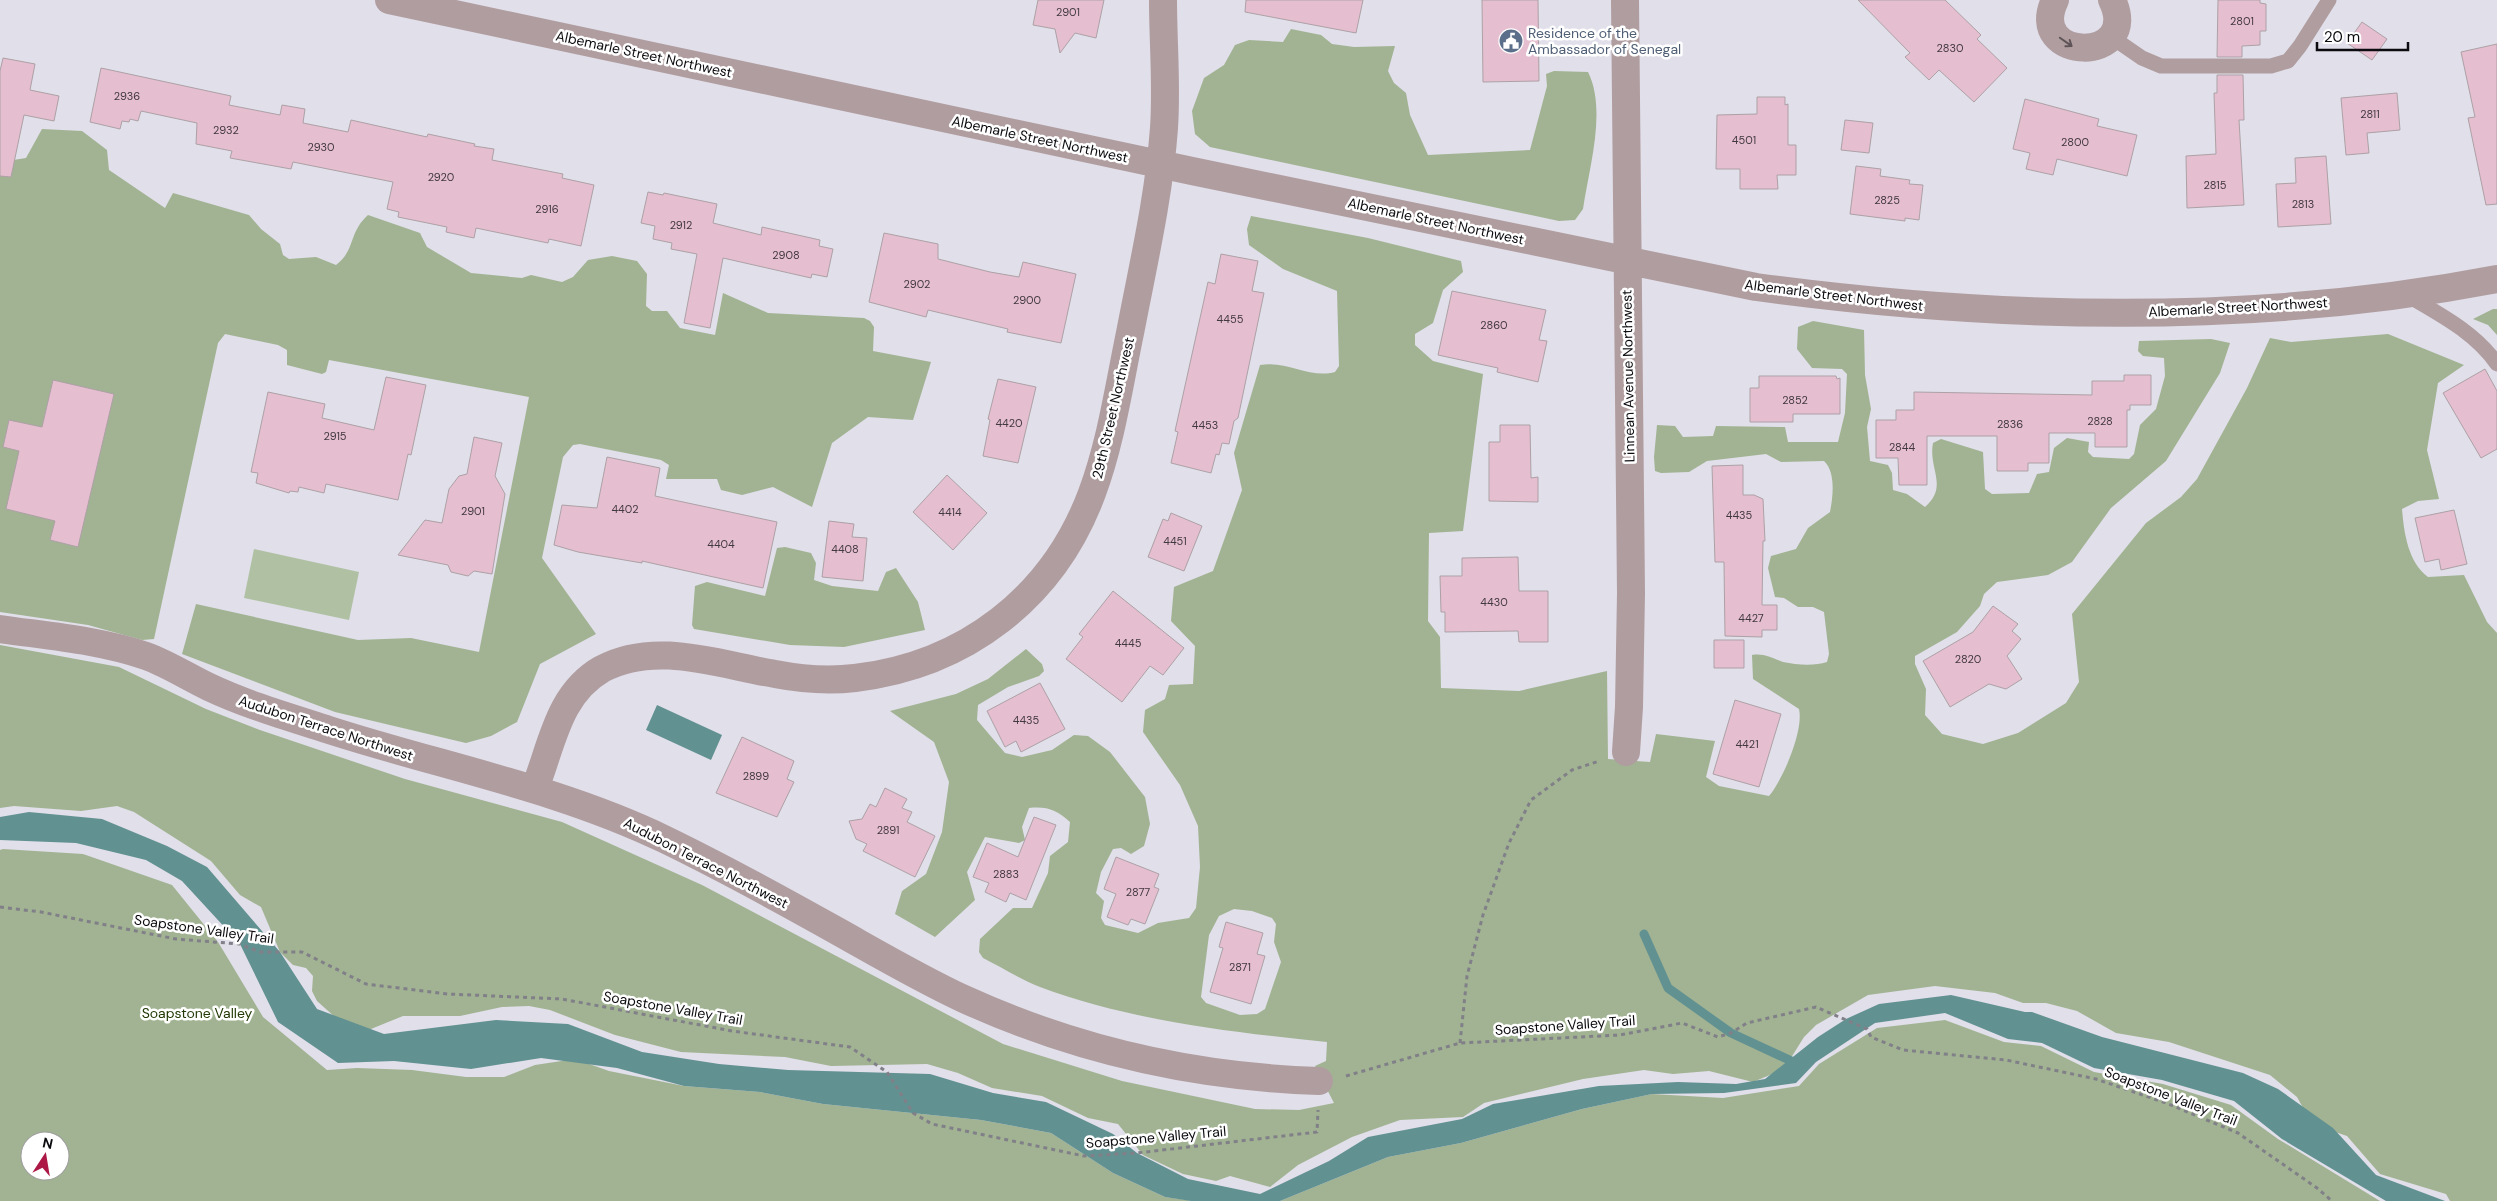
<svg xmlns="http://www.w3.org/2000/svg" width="2497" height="1201" font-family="'DM Sans',sans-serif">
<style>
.green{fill:#afc1a2}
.forest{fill:#a1b392;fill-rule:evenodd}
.water{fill:#629192}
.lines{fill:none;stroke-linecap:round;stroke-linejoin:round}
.stream{stroke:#629192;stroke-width:9}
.building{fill:#e5becf;stroke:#ada1a6}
.path{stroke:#818088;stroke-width:3;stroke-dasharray:4 4;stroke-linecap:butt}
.service{stroke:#b09d9f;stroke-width:15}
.minor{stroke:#b09d9f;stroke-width:28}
.oneway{stroke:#5e5458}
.labels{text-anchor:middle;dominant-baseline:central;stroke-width:5;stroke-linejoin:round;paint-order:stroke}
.number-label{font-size:11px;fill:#423840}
.service-label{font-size:14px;fill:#4e5e75;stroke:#fff;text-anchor:start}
.street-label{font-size:14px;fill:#0c0c10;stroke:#fff}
.park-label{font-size:14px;fill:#223a06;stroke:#fff}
</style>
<rect width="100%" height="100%" fill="#e0dfea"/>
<!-- green -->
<path class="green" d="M254,549L359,572L349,620L244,598Z"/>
<!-- forest -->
<path class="forest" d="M1291,29L1321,35L1332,44L1354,47L1395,46L1388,71L1394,83L1406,93L1410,115L1428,155L1530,150L1547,86L1546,74L1554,71L1588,72C1607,110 1589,168 1583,209L1575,220L1559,221L1210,147L1195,134L1192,111L1204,78L1224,65L1235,45L1249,40L1283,42Z
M42,129L82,131L107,150L109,170L165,208L173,193L249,215L261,229L280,244L283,255L289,259L316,257L336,265C356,250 348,233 368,215L420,233L427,247L471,273L522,278L531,275L562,282L573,277L588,260L612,256L637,261L647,274L646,306L652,311H667L680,328L715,335L723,293L768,313L864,318L870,321L874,327L873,351L931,362L913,420L868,417L832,443L812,507L773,487L742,495L721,490L717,479H666L669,465L661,460L580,444L573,445L563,457L542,558L596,634L540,664L517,722L491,736L466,743L335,712L182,654L196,604L358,640L411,638L479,652L529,397L329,360L326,372L322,374L287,365V350L278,345L225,334L218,343L154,639L142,640L88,625L0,612V158L7,161L26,158Z
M1251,216L1368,238L1461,261L1463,272L1443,290L1433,323L1415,334V345L1433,361L1483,374L1463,531L1429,533L1428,621L1440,637L1441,688L1519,691L1607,671L1608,759L1650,762L1656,734L1715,741L1706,777L1719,786L1769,796C1783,779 1804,731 1799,709L1753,679L1752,655C1764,653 1772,658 1783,662C1797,665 1815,666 1827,662L1829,654L1824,612L1813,607H1798L1784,598L1775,597L1768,568L1771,556L1796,549L1808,528L1830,512C1833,497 1836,472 1824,461L1781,462L1766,454L1707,461L1689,472L1661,473L1655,471L1654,457L1657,425L1675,426L1683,437L1713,436L1716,426L1785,427L1788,442H1838L1845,413L1847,374L1842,369L1812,368L1797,349L1798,327L1813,321L1864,330L1865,375L1871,409L1867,427L1870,461L1888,465L1892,473L1893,490L1907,494L1925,507C1949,486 1928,469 1933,443L1941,439L1983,452L1985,489L1992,494L2029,493L2037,474L2049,472L2054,448L2067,438L2089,442L2088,452L2093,457L2129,459L2134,454L2140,425L2156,409L2165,376L2164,358L2143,356L2138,351L2139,341L2211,339L2230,343L2220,373L2166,461L2111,508L2072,562L2048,575L1997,582L1984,594L1980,606L1957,632L1915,656V664L1926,689L1925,715L1942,734L1983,744L2018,733L2066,703L2079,682L2072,614L2146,523L2181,497L2197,479L2247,388L2270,338L2291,342L2388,334L2464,365L2438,383L2427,450L2439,499L2418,501L2402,509C2404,533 2408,562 2428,577L2464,575L2487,622L2497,633V1201H2450L2446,1194L2380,1174L2347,1136L2312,1124L2297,1097L2270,1075L2169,1042L2116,1033L2077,1011L2046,1003H2023L1995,993L1935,986L1868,995L1816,1025L1804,1037L1784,1069L1753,1082L1709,1071L1673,1074L1644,1070L1583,1079L1484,1103L1463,1117L1400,1120L1352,1137L1298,1165L1270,1187L1230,1176L1216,1181L1183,1174L1143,1155L1118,1124L1088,1118L1042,1096L992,1088L958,1073L927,1064L831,1066L785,1057L681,1052L615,1035L550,1010L529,1006L502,1007L460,1016H403L366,1031L345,1026L317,1001L312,991L313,976L306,968L293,965L280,952L261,907L240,895L211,861L134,812L117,806L81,811L14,806L0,808V645L119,667L206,709L260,730L405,779L562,822L702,885L1003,1044L1122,1081L1255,1109L1299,1110L1334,1103L1315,1066L1326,1061L1327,1042C1230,1032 1132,1021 1040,987C1020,979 1001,967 983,958L979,952L980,939L1013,908H1032L1048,873L1050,856L1068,842L1070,822C1057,810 1047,806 1029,808L1022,827L1025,840L1019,843L985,837L967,872L975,900L935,937L895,914L902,891L926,874L942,832L949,782L934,742L890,711L956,694L988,679L1026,649L1042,664L1044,671L1039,676L1008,687L978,705L977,720L1005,753L1022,757L1052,750L1074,735L1088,736L1110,752L1145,797L1150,824L1144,846L1131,854L1121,848L1113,849L1101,872L1096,893L1104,901L1101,918L1105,925L1138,933L1158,923L1189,918L1196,908L1200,867L1198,826L1180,785L1143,732L1145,710L1165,699L1169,685L1193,684L1195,646L1171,621L1174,587L1213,571L1242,490L1234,453L1260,365C1286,360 1310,379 1335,372L1339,366L1337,291L1283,269L1249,245L1247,229ZM1234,909L1252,911L1272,918L1276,924L1274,942L1281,962L1265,1009L1257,1014L1240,1015L1206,1003L1201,997L1209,935L1219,916Z
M2493,309H2497V335L2488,325L2473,319Z
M785,547L811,553L816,563L814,580L832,586L878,591L886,572L896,568L918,602L925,630L844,647L790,645L694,629L692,625L695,586L707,582L765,596L777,548Z
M3,849L83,854L172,885L218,942L263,1017L327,1070L357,1068L412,1070L466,1077H504L535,1065L575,1059L609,1071L684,1086L760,1092L823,1104L981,1120L1051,1133L1113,1173L1165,1197L1195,1201H0V850ZM30,1141H60V1171H30Z
M1945,1020L2004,1042L2041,1046L2094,1072L2163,1084L2231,1105L2278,1139L2380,1201H1280L1388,1157L1461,1143L1582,1109L1652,1094L1723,1098L1799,1086L1819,1064L1877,1028Z"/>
<!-- water -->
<path class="water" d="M657,705L722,735L711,760L646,730Z
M29,812L102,819L167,846L207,867L280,952L317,1009L384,1034L496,1020L568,1024L642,1052L719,1064L788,1070L930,1074L993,1093L1046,1102L1113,1134L1137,1153L1188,1179L1260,1194L1329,1161L1368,1137L1462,1119L1493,1104L1599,1086L1678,1082L1736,1084L1765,1079L1818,1037L1846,1019L1879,1004L1951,995L2025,1012H2032L2102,1037L2243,1073L2278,1089L2333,1128L2376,1175L2445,1201H2386L2282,1139L2234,1101L2162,1080L2094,1068L2042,1043L2008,1039L1945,1013L1875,1023L1816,1062L1796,1083L1724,1093L1652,1094L1582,1109L1461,1143L1388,1157L1280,1201H1191L1165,1197L1113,1173L1051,1133L981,1120L823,1104L760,1092L684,1086L617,1068L541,1058L471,1069L394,1061L338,1063L278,1022L240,944L182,881L146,860L76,843L0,840V817Z"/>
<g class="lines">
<!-- stream -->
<path class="stream" d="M1644,934L1668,988L1731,1033L1800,1065"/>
</g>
<!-- building -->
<path class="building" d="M1038,0H1104L1096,38L1075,33L1060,53L1055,29L1033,25Z
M1246,0H1363L1356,33L1245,12Z
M1482,0H1538L1539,81L1483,82Z
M1858,0H1945L1981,35L1977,39L2007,68L1974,102L1939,70L1929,80L1905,57L1910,53Z
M2218,0H2260V3L2266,4V31H2260V45L2242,46V57H2217Z
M2362,22L2387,39L2372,60L2347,43Z
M2497,44V204L2486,205L2468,118L2475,117L2461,52Z
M3,58L35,64L30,90L59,96L54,121L24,115L11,177L0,176V71Z
M101,68L231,96L229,105L280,115L282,105L305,109L303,123L348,132L351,120L427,137L428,134L475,144L474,146L494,149L492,160L563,174L562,178L594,185L581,246L549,239L548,243L476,228L474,238L446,232L447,227L398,217L399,212L387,209L393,182L293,162L291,169L230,158L232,151L196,144L197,123L141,111L138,121L130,119L129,122L122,121L120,129L90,122Z
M2217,75H2243L2244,120H2239L2244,205L2187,208L2186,156L2216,154L2214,93H2217Z
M2397,93L2400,130L2367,133L2369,153L2346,155L2341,98Z
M1757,97H1785V105L1788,104V145H1796V175H1777L1778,189H1740V169H1716L1717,115L1757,114Z
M2025,99L2099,119L2097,126L2137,135L2127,176L2057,159L2053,175L2026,169L2030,153L2013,149Z
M1845,120L1873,123L1869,153L1841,150Z
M2326,156L2331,224L2278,227L2276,184L2296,183L2295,158Z
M1856,166L1881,169L1880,176L1910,180L1909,184L1923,185L1919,220L1905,218V221L1850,214Z
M648,192L663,195L664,193L717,204L713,223L761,235L762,227L820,240L819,246L833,249L827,277L812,274L811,278L723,258L710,328L684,323L697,254L671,249L672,243L653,239L655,226L641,223Z
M884,233L938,244V259L990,272L1019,277L1023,262L1076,274L1061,343L1007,332L1008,329L928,310L926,317L869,302Z
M1221,254L1258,261L1252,291L1264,293L1238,418L1234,421L1229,444L1222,443L1219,455L1216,454L1211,473L1171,463L1178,432L1175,431L1208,282L1215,284Z
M1452,291L1546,310L1539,340L1547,341L1538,382L1497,372L1498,368L1438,355Z
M2485,369L2497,391V449L2481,458L2443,393Z
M2124,375H2151V405H2130V410H2127V447H2095V433H2049V463H2028V471H1997V436H1927V485H1899L1898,458H1876V420H1896V410H1914V392L2092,395V381H2124Z
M1759,376H1836L1837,379L1840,378V414H1793V422H1750V388H1759Z
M386,377L426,385L411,455L408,454L398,500L326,484L324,493L299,487L298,492L290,491L289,493L256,483L258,473L251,472L268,392L325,404L322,418L374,430Z
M998,379L1036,387L1018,463L983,456L990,420L988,419Z
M53,380L114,394L78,547L50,540L55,521L6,509L19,451L3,447L9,420L42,427Z
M1500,425H1530L1531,478L1538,477V502L1489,501V442H1500Z
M474,437L502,443L495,476L505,494L492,574L474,571L468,576L451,572L448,565L398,555L425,520L442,523L449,489L459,476L467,474Z
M607,457L660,468L655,496L777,522L763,588L642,561V563L578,552L554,545L562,505L597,508Z
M1743,465V495H1754L1763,499L1765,541H1763L1762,605H1777V630H1762V637L1725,636L1724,562H1715L1712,466Z
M947,475L987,513L953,550L913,512Z
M2454,510L2467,564L2441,570L2439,559L2425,562L2415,518Z
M1171,513L1202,526L1184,571L1148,557L1163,519L1168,521Z
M829,521L854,524L852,537L867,538L863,581L822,577Z
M1518,557L1519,591H1548V642H1519L1518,631L1445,632V612H1441L1440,576H1462V558Z
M1113,591L1184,648L1163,675L1150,666L1122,702L1066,659L1083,637L1079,634Z
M1993,606L2018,624L2012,631L2021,639L2007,656L2022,679L2006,689L1989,684L1950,707L1923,661L1973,632Z
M1714,640H1744V668H1714Z
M1040,683L1065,729L1021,752L1016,741L1005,747L987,711Z
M1735,700L1781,714L1759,787L1713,774Z
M742,737L794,761L787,779L794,782L777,817L716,793Z
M885,788L907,799L902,808L912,812L907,822L935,836L915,877L863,851L867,844L856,839L849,821L862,819L870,804L876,807Z
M1034,817L1056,825L1026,900L1010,893L1006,902L985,892L989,883L973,877L987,843L1018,857Z
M1116,857L1159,874L1154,887L1159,889L1145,924L1131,919L1128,925L1107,917L1116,894L1104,889Z
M1226,922L1263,933L1257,954L1265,956L1251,1004L1210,992L1223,948L1219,947Z"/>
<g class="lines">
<!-- path -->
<path class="path" d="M0,907L41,912L176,939L240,944L260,952H302L366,984L448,994L562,999L732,1031L850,1047L887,1072L913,1113L932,1124L1084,1156L1137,1153L1317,1132L1318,1110
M1460,1043L1467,976L1483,915L1509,843L1531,800L1572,770L1599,761
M1346,1076L1460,1043L1620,1035L1682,1023L1718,1037L1731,1033L1747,1023L1816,1007L1867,1029L1871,1037L1903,1050L2006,1060L2096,1079L2166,1103L2238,1133L2317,1188L2332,1201"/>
<!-- service -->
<path class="service" d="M2110,36L2142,58L2161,66H2271L2288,61L2300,46L2329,0
M2407,295C2439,314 2475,332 2497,364"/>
<!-- minor -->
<path class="minor" d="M389,0L1192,171L1756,287C2001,320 2253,326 2497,279
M1625,0L1631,593L1629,707L1626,752
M2055,0C2025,63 2143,64 2112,0
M0,629C48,636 99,640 146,656C168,664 188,677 209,687C247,705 289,717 329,730C441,766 558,788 664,839C724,868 782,900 839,932C880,955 921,979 964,999C1076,1050 1195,1077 1319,1081
M535,788C552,745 558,694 602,669C656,640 720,665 775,674C801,679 829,681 855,678C965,665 1053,598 1092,493C1111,442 1119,386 1130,333C1143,265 1159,197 1164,128C1167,86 1163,42 1163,0"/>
</g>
<!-- one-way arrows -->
<defs><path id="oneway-shaft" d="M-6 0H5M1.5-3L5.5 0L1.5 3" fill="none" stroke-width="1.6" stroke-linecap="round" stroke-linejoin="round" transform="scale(1.25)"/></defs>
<use class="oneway" href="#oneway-shaft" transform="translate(2066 42) rotate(35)"/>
<!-- icons -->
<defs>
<symbol id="civic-disc" viewBox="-11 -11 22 22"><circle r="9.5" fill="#5c6f8a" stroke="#fff"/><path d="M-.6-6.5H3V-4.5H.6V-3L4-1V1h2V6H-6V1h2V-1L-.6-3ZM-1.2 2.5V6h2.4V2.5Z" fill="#fff"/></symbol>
</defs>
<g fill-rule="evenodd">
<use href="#civic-disc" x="1497" y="27" width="28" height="28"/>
</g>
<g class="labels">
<!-- number labels -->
<g class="number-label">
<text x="1068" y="12">2901</text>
<text x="2242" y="21">2801</text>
<text x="1950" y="48">2830</text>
<text x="127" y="96">2936</text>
<text x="2370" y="114">2811</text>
<text x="226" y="130">2932</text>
<text x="1744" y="140">4501</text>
<text x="2075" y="142">2800</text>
<text x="321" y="147">2930</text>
<text x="441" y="177">2920</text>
<text x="2215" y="185">2815</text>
<text x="1887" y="200">2825</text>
<text x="2303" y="204">2813</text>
<text x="547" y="209">2916</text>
<text x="681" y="225">2912</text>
<text x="786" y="255">2908</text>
<text x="917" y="284">2902</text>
<text x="1027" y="300">2900</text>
<text x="1230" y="319">4455</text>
<text x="1494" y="325">2860</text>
<text x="1795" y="400">2852</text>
<text x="2100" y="421">2828</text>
<text x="1009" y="423">4420</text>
<text x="2010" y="424">2836</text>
<text x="1205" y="425">4453</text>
<text x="335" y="436">2915</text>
<text x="1902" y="447">2844</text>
<text x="625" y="509">4402</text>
<text x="473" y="511">2901</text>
<text x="950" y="512">4414</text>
<text x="1739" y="515">4435</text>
<text x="1175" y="541">4451</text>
<text x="721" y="544">4404</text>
<text x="845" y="549">4408</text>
<text x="1494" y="602">4430</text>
<text x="1751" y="618">4427</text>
<text x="1128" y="643">4445</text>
<text x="1968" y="659">2820</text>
<text x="1026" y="720">4435</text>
<text x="1747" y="744">4421</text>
<text x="756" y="776">2899</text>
<text x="888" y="830">2891</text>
<text x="1006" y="874">2883</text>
<text x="1138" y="892">2877</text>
<text x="1240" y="967">2871</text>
</g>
<!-- service labels -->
<g class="service-label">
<text x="1528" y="33">Residence of the<tspan x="1528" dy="16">Ambassador of Senegal</tspan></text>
</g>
<!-- street labels -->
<g class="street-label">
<text transform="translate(644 54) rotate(12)">Albemarle Street Northwest</text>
<text transform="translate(1040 139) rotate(12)">Albemarle Street Northwest</text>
<text transform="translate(1436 221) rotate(12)">Albemarle Street Northwest</text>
<text transform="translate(1834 295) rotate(7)">Albemarle Street Northwest</text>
<text transform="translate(2238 307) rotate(-3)">Albemarle Street Northwest</text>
<text transform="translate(1628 376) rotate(-91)">Linnean Avenue Northwest</text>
<text transform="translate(1113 408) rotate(-77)">29th Street Northwest</text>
<text transform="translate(326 728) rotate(18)">Audubon Terrace Northwest</text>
<text transform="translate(706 863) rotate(27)">Audubon Terrace Northwest</text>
<text transform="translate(204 929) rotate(8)">Soapstone Valley Trail</text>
<text transform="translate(673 1008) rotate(10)">Soapstone Valley Trail</text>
<text transform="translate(1565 1025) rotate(-4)">Soapstone Valley Trail</text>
<text transform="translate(2171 1096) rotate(21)">Soapstone Valley Trail</text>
<text transform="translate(1156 1137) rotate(-5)">Soapstone Valley Trail</text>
</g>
<!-- park labels -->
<g class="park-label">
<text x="197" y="1013">Soapstone Valley</text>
</g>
</g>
<!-- north arrow -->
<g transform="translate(45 1156) rotate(12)"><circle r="24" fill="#ffffff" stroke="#9e9e9f"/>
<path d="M0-4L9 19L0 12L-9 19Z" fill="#ac1947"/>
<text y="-8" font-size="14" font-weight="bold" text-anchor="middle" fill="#0c0c10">N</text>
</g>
<!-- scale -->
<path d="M2317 42v8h91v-8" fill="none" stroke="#0c0c10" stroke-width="2.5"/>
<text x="2324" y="42" font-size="15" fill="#0c0c10" stroke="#ffffff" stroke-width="4" paint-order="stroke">20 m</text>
</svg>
